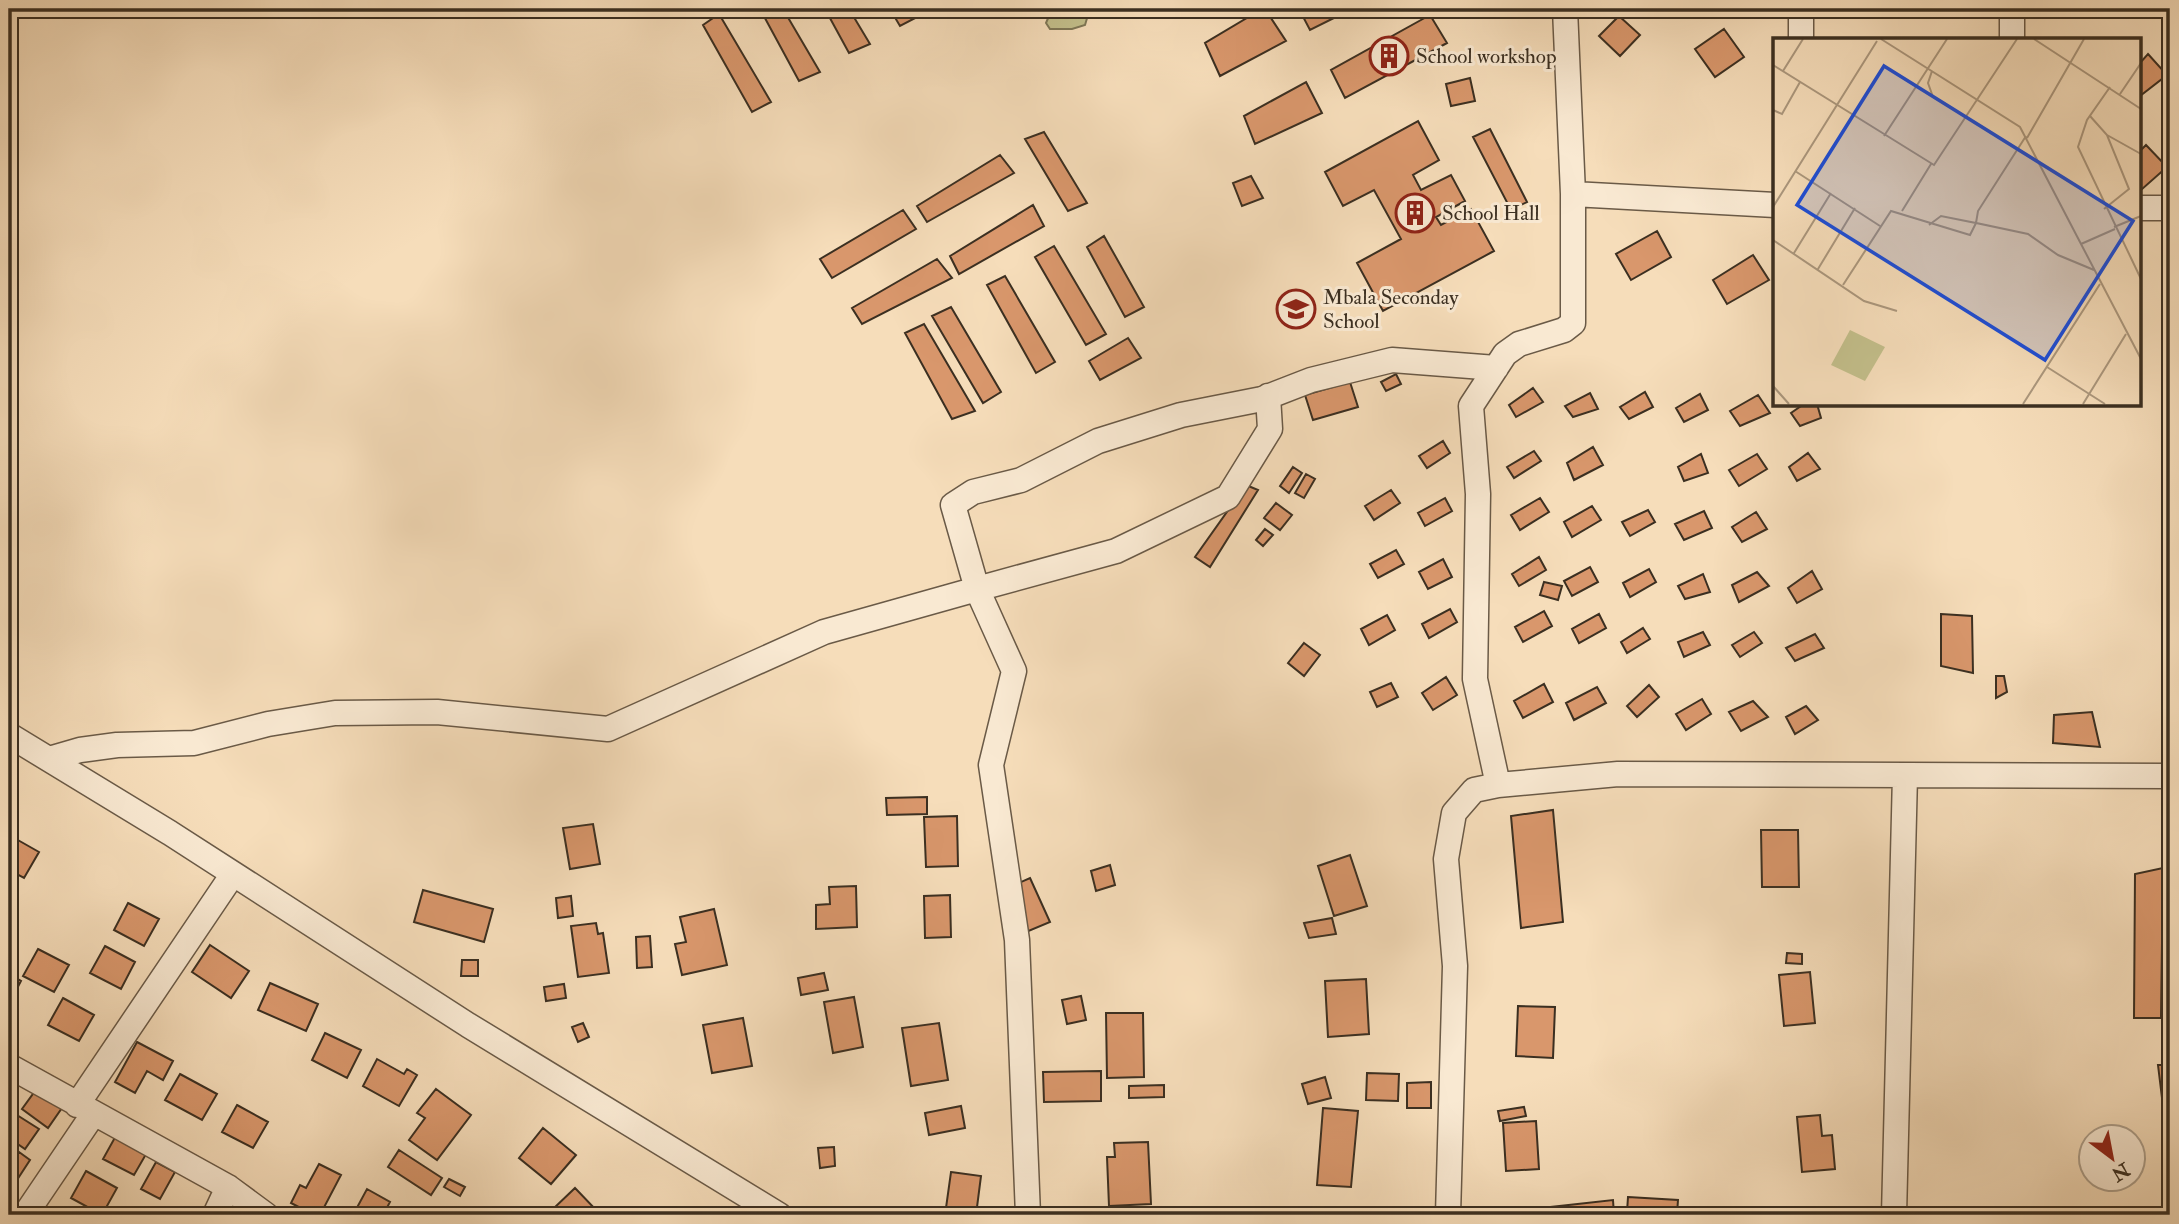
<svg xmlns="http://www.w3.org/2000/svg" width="2179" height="1224" font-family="'IM FELL Double Pica',serif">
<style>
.green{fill:#c3bf8b;stroke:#7f7756;stroke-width:2}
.building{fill:#d9976c;stroke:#3b2f21;stroke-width:2}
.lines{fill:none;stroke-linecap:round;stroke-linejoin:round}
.minor-casing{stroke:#6a5a47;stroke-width:27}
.minor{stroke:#f9e9d2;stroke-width:24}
.labels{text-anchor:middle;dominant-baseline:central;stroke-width:6;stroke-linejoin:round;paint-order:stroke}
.poi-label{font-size:21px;fill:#3b2f21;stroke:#f9e9d2;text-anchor:start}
.inset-road{fill:none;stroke:#ab977d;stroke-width:2}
.view{fill:#1d4ed8;fill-opacity:0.15;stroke:#1d4ed8;stroke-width:3.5}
.inset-edge{fill:none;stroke:#3b2f21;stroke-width:3.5}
</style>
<rect width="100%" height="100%" fill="#f6ddba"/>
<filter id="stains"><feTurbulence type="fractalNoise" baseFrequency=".00286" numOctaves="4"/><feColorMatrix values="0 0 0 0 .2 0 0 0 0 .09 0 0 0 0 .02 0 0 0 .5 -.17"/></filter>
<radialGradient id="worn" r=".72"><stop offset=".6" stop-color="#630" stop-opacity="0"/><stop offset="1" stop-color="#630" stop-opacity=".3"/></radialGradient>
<!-- green -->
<path class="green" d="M1062,9H1079L1088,15L1085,25L1072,29H1050L1046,23L1049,16Z"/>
<!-- building -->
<path class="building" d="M760,9H783L820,72L799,81Z
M825,9H849L870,44L849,53Z
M890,9H915L919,16L900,26Z
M1262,9H1265L1286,41L1220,76L1205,43Z
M1299,9H1352L1310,30Z
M719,14L771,102L752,112L703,25Z
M1430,15L1447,43L1345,98L1331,70Z
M1619,16L1640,35L1620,56L1599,36Z
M1724,29L1744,57L1715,77L1695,49Z
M2148,54L2167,75L2140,96L2139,64Z
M1470,78L1475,101L1451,106L1446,84Z
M1306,82L1322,113L1255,144L1244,116Z
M1418,121L1439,160L1413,175L1421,190L1451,175L1465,201L1436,217L1441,225L1471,209L1494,251L1383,311L1357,263L1401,239L1374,190L1343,206L1325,172Z
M1490,129L1527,202L1511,210L1473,137Z
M1044,132L1087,203L1068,211L1025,139Z
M2146,145L2167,167L2141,190L2139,152Z
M1000,155L1014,173L927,222L917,206Z
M1251,176L1263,198L1242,206L1233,183Z
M1033,205L1044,226L959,274L950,256Z
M903,210L916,229L832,278L820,259Z
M1657,231L1671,257L1631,280L1616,254Z
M1104,236L1144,307L1125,317L1087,247Z
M1054,246L1106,334L1086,345L1035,257Z
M1753,255L1769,280L1727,304L1713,280Z
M937,259L952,278L862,324L852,308Z
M1005,276L1055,362L1036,373L987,285Z
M951,307L1001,392L983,403L932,316Z
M924,324L975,411L952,419L905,333Z
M1128,338L1141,358L1100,380L1089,361Z
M1396,374L1401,384L1386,391L1381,382Z
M1350,382L1358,407L1313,420L1305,395Z
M1533,388L1543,402L1516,417L1509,405Z
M1645,392L1653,407L1629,419L1620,407Z
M1590,393L1598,409L1573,417L1565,406Z
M1700,394L1708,410L1684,422L1676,408Z
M1758,395L1770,413L1740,426L1730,411Z
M1804,404H1817L1821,418L1800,426L1791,413Z
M1443,441L1450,453L1427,468L1419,456Z
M1593,447L1603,465L1574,480L1567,463Z
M1534,451L1541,461L1514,478L1507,467Z
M1808,453L1820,469L1797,481L1789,467Z
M1701,454L1708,473L1684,481L1678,467Z
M1757,454L1767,469L1739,486L1729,470Z
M1293,467L1302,473L1289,493L1280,486Z
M1306,474L1315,479L1304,498L1295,493Z
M1246,485L1258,490L1210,567L1195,557Z
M1391,490L1400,503L1374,520L1365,506Z
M1445,498L1452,511L1425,526L1418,513Z
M1540,498L1549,512L1520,530L1511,515Z
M1276,503L1292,515L1280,530L1264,518Z
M1592,506L1601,520L1572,537L1564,522Z
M1648,510L1655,522L1630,536L1622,522Z
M1704,511L1712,528L1684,540L1675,524Z
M1756,512L1767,529L1742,542L1732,527Z
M1265,529L1273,535L1263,546L1256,540Z
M1396,550L1404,564L1378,578L1370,564Z
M1539,557L1546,570L1519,586L1512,574Z
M1443,559L1452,577L1428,589L1419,572Z
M1590,567L1598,582L1572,596L1564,581Z
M1649,569L1656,582L1630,597L1623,583Z
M1812,571L1822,589L1797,603L1788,588Z
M1757,572L1769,586L1739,602L1732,585Z
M1703,574L1710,592L1685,599L1678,586Z
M1544,582L1562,586L1558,600L1540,595Z
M1450,609L1457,622L1429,638L1422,624Z
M1544,611L1552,626L1523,642L1515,627Z
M1599,614L1606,628L1579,643L1572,629Z
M1941,614L1972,616L1973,673L1941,666Z
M1387,615L1395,630L1369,645L1361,629Z
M1643,628L1650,639L1627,653L1621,642Z
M1703,632L1710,645L1684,657L1678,642Z
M1754,632L1762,643L1740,657L1732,645Z
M1815,634L1824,648L1795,661L1786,648Z
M1304,643L1320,655L1304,676L1288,663Z
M1996,676H2004L2007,692L1996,698Z
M1446,677L1457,695L1433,710L1422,693Z
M1391,683L1398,697L1377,707L1370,692Z
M1544,684L1553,702L1523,718L1514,701Z
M1649,685L1659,697L1637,717L1627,706Z
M1597,687L1606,703L1574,720L1566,703Z
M1702,699L1711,714L1686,730L1676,714Z
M1753,701L1768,717L1741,731L1729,712Z
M1806,706L1818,720L1795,734L1786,717Z
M2092,712L2100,747L2053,743L2054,715Z
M927,797V814L887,815L886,798Z
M1553,810L1563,922L1521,928L1511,816Z
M957,816L958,866L926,867L924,817Z
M593,824L600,864L570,869L563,828Z
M1761,830H1798L1799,887H1762Z
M9,835L39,852L24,878L9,870Z
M1350,855L1367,906L1334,916L1318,866Z
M1110,865L1115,885L1096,891L1091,871Z
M2163,868L2161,1018H2134L2135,874Z
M1030,878L1050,922L1019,935L1001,891Z
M856,886L857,927L816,929V905L830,904L829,887Z
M423,890L493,909L484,942L414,922Z
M950,895L951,937L925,938L924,896Z
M571,896L573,916L558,918L556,898Z
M128,903L159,919L144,946L114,930Z
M714,909L727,965L682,975L675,944L686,942L680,917Z
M1332,918L1336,934L1309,938L1304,923Z
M596,923L598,934L603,933L609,973L578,977L571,926Z
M650,936L652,967L637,968L636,937Z
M210,945L249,971L231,998L192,972Z
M105,946L135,962L121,989L90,973Z
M38,949L69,965L54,992L23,976Z
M1787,953L1802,954V964L1786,963Z
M462,960H478V976H461Z
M1810,972L1815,1023L1784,1026L1779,975Z
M824,973L828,990L801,995L798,978Z
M9,974L21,981L9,1004Z
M1366,979L1369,1034L1328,1037L1325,981Z
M270,983L318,1004L306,1031L258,1010Z
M564,984L566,998L546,1001L544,987Z
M1081,996L1086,1020L1067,1024L1062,1000Z
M854,997L863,1047L833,1053L824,1002Z
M63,998L94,1015L79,1041L48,1025Z
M1518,1006L1555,1007L1553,1058L1516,1056Z
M1106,1013H1143L1144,1077L1107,1078Z
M743,1018L752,1066L712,1073L703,1025Z
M583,1023L589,1037L578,1042L572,1027Z
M939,1023L948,1080L911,1086L902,1028Z
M325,1033L361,1050L347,1078L312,1060Z
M137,1042L173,1061L163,1080L147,1071L135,1093L115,1082Z
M377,1059L404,1074L407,1069L417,1075L399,1106L363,1086Z
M2158,1065H2170V1097L2162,1098Z
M1101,1071V1101L1044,1102L1043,1072Z
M1367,1073L1399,1074L1398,1101L1366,1100Z
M180,1074L217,1094L202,1120L165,1100Z
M1325,1077L1331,1098L1308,1104L1302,1084Z
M1431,1082V1108H1407V1083Z
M1164,1085V1097L1129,1098V1086Z
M38,1087L64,1105L48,1128L22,1109Z
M436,1089L471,1115L437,1160L409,1140L425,1118L417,1113Z
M237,1105L268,1122L253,1148L222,1132Z
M961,1106L965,1128L929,1135L925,1113Z
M1524,1107L1526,1116L1500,1121L1498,1111Z
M1323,1108L1358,1111L1351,1187L1317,1185Z
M9,1110L39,1129L25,1149L9,1138Z
M1820,1115L1822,1136L1832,1135L1835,1169L1802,1172L1797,1117Z
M1536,1121L1539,1169L1506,1171L1503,1123Z
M543,1128L576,1155L551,1184L519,1158Z
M118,1132L149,1149L134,1175L103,1159Z
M1148,1142L1151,1204L1109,1206L1107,1157H1115L1114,1143Z
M834,1147L835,1166L820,1168L818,1148Z
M399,1150L442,1178L431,1195L388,1167Z
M19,1152L30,1160L15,1183L9,1178V1167Z
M156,1162L175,1172L160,1199L141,1189Z
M319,1164L341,1175L320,1215H314L291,1203L300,1185L306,1188Z
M86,1171L117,1188L102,1215L71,1198Z
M951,1172L981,1176L976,1215H945Z
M449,1179L465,1187L460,1196L444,1187Z
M575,1188L599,1213L596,1215H559L553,1209Z
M367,1189L390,1202L383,1215H353Z
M1628,1197L1678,1200L1677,1214L1627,1212Z
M1613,1200L1614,1215H1534L1533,1209Z"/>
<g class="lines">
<defs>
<path id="minor" d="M1801,9V40
M2012,9V40
M1573,194L1775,205
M2139,208H2170
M9,735L170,833L468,1025L779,1215
M49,759L80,750L117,745L194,743L268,724L335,713L437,712L608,729L824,632L977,589L953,505L973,492L1021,480L1098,441L1181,415L1262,399L1311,380L1392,360L1496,368
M1498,785L1475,679L1478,494L1471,406L1505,354L1519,344L1564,330L1573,323V194L1565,9
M9,1066L228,1187L266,1215
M77,1105L233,874
M25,1215L94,1113
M215,1215L228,1187
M1028,1215L1017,940L991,765L1014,671L977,589L1116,551L1228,497L1270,429L1268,396
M1448,1215L1455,966L1446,859L1454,813L1474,790L1498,785L1618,774L2170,776
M1894,1215L1905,775"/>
</defs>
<!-- minor casing -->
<use href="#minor" class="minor-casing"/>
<!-- minor -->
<use href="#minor" class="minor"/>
</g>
<!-- icons -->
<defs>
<symbol id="building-ring" viewBox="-11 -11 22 22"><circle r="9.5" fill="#f9e9d2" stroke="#8f2418" stroke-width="1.5"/><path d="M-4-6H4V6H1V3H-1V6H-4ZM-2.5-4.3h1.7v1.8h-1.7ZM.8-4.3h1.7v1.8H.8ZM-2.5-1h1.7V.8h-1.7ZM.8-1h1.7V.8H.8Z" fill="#8f2418"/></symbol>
<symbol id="school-ring" viewBox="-11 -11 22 22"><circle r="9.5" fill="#f9e9d2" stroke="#8f2418" stroke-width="1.5"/><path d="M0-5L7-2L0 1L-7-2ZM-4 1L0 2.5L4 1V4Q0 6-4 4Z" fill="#8f2418"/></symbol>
</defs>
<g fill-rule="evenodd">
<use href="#building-ring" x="1367" y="34" width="44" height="44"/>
<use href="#building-ring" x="1393" y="191" width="44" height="44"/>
<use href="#school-ring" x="1274" y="287" width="44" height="44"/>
</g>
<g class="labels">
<!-- poi labels -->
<g class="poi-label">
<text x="1416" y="56">School workshop</text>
<text x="1442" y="213">School Hall</text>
<text x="1323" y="297">Mbala Seconday<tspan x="1323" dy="24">School</tspan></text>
</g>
</g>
<!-- overview -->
<g transform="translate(1773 38)">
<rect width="368" height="368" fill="#f6ddba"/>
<path d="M77,292L112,309L92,343L58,327Z" fill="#c3bf8b"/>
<path class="inset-road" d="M108,1L247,89L368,321M261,1L368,71M0,27L161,127L244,1M10,33L30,1M159,33L155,45L160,59M337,49L314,82L305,109L368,241M347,56L368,25M0,72L9,76L27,44M317,78L334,97L356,151L331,171M334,97L368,116M111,98L174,1M254,100L311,1M22,133L107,188M0,169L104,3M129,173L158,126M156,187L168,178L203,185L205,173L253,98M341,189L368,178M0,202L91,263L124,273M308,206L342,191M21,215L58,155M45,231L82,170M70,247L118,173L197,197L203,185L255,196L285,217L321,232M274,329L332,366M0,348L16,366M250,366L327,246M310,366L353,296"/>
<path class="view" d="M111,28L360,183L272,322L24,167Z"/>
<rect width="368" height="368" class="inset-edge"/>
</g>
<!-- margin -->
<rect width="2179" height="1224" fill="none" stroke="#f6ddba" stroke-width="35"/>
<rect x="10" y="10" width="2158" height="1203" fill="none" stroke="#3b2f21" stroke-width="3.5"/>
<rect x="18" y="18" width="2144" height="1189" fill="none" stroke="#3b2f21" stroke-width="2"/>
<!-- north arrow -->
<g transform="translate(2112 1158) rotate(148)"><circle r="33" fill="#f9e9d2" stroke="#ad9f8b" stroke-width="2"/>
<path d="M0-5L12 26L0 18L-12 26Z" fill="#8f2418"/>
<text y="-10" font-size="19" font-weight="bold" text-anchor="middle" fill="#3b2f21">N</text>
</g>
<rect width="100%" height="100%" filter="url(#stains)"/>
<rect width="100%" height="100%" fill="url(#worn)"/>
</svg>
